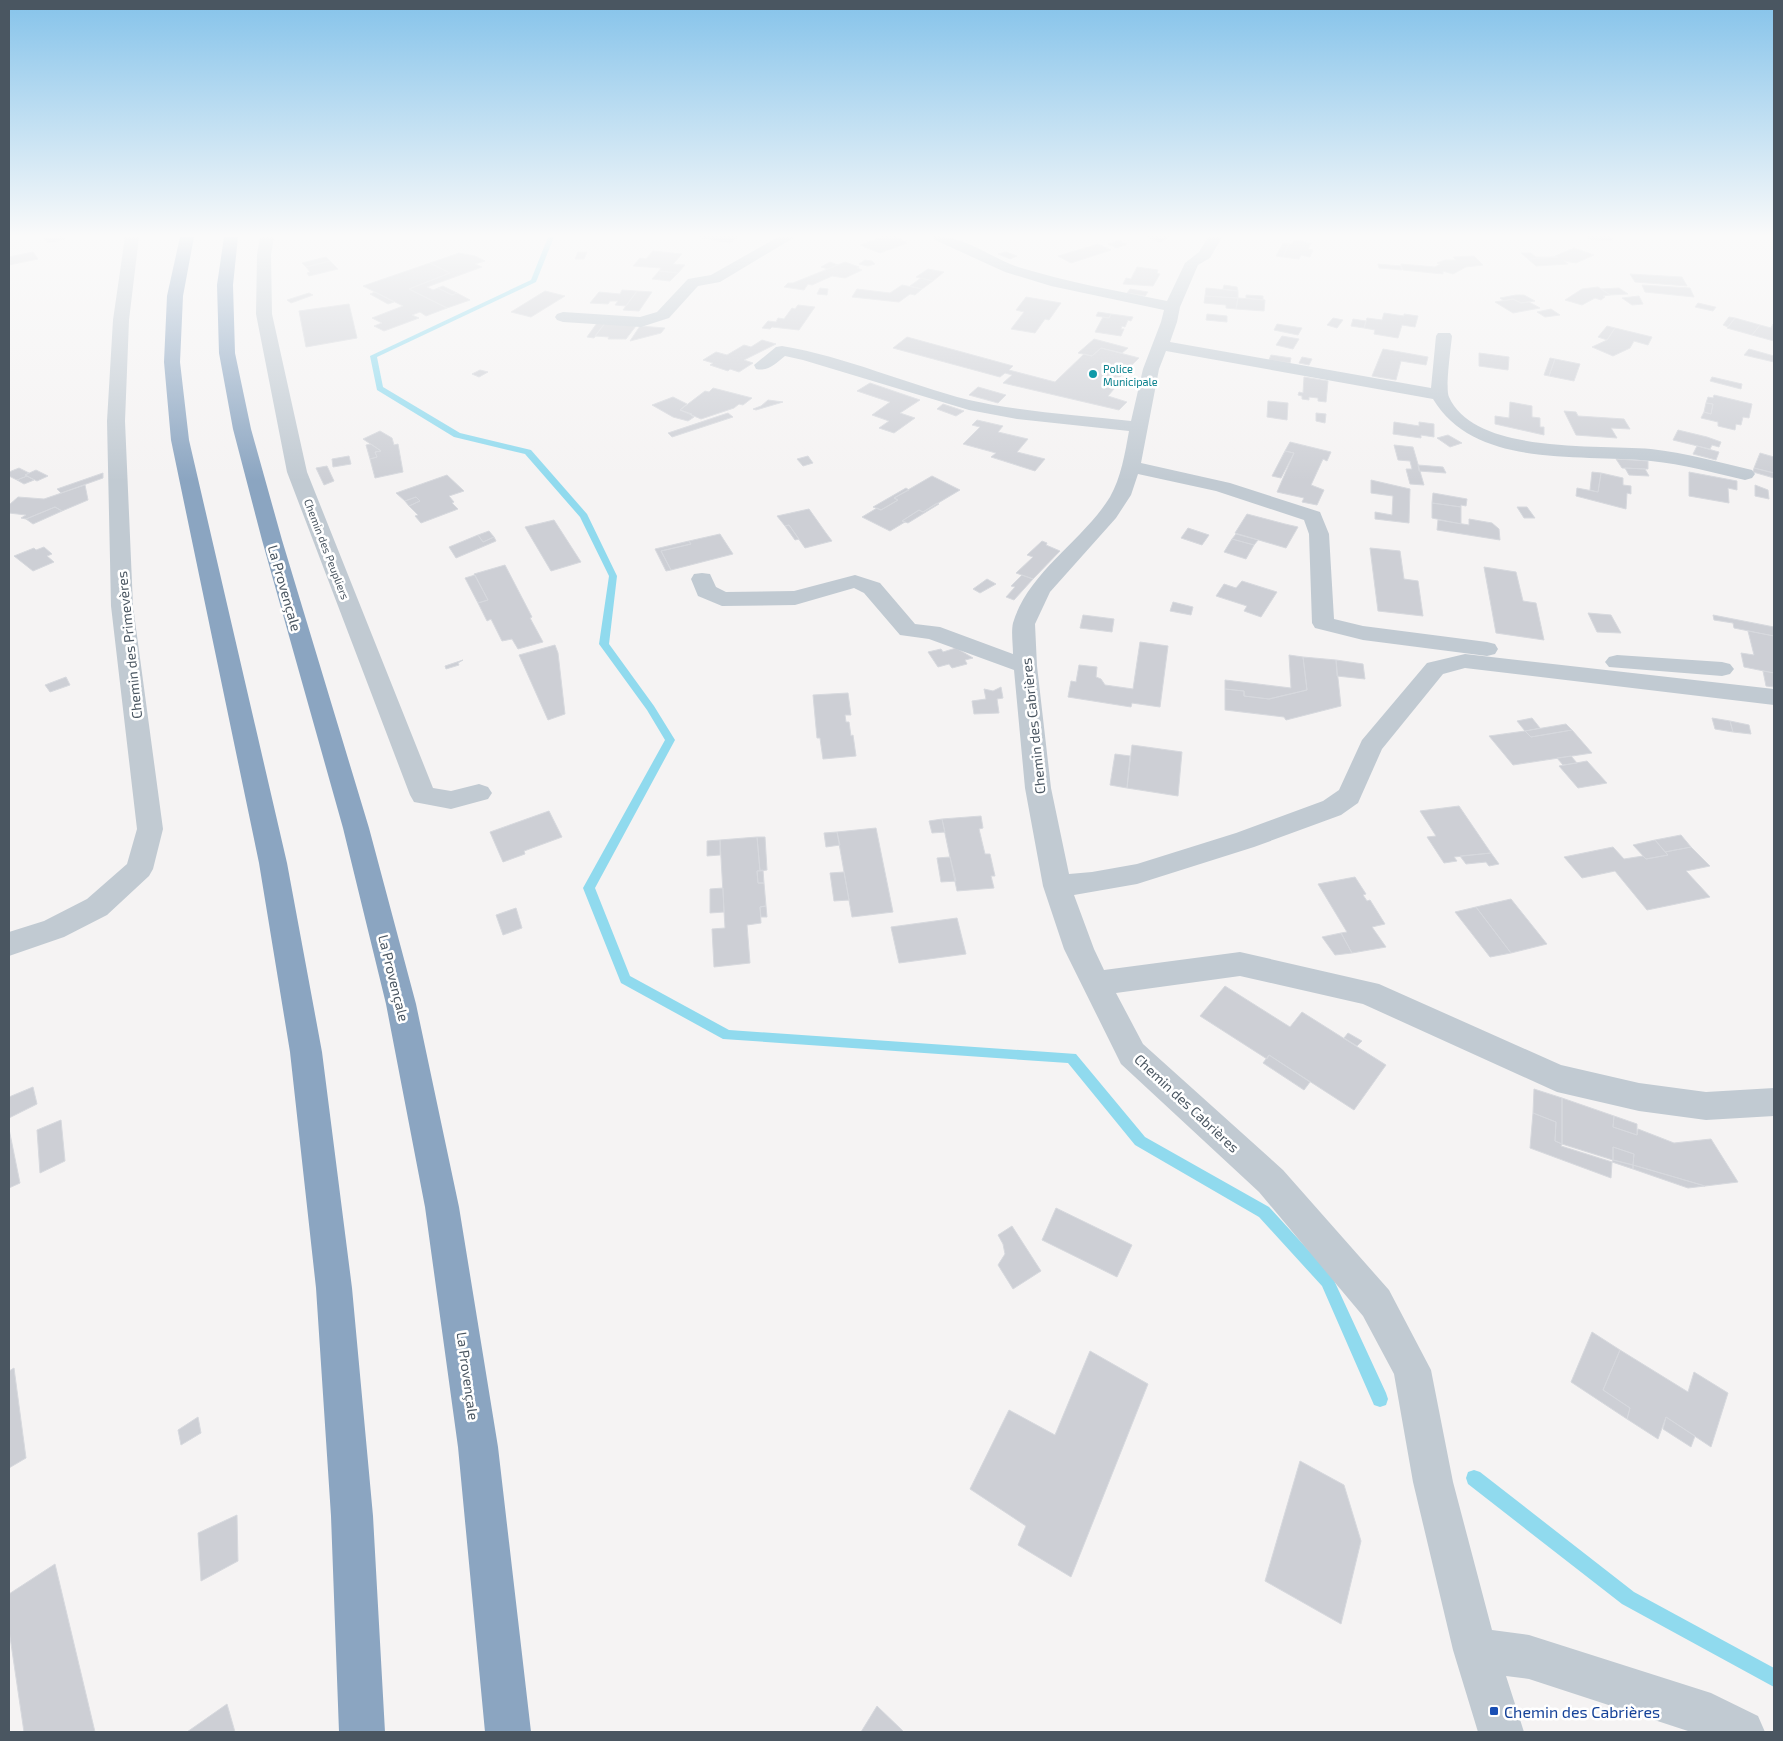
<svg xmlns="http://www.w3.org/2000/svg" width="1783" height="1741" font-family="'Exo 2',sans-serif">
<style>
.lines{fill:none;stroke-linecap:round;stroke-linejoin:round}
.stream{fill:#90daee;fill-rule:evenodd}
.building{fill:#cdcfd5;stroke:#d7d9de}
.minor{fill:#c1cad2;fill-rule:evenodd}
.motorway{fill:#8ba5c1;fill-rule:evenodd}
.culture-dot{fill:#0f9aa8;stroke:#fff;stroke-width:2}
.transit-dot{fill:#1a4fb4;stroke:#fff;stroke-width:2}
.labels{text-anchor:middle;dominant-baseline:central;stroke-width:5;stroke-linejoin:round;paint-order:stroke}
.far-culture-label{font-size:11px;fill:#0d838f;stroke:#fff;text-anchor:start}
.far-street-label{font-size:11px;fill:#4a5661;stroke:#fff}
.street-label{font-size:14px;fill:#4a5661;stroke:#fff}
.near-transit-label{font-size:16px;fill:#164399;stroke:#fff;text-anchor:start}
</style>
<rect width="100%" height="100%" fill="#f5f3f3"/>
<g class="lines">
<!-- stream -->
<path class="stream" d="M548,237H554L536,282L377,357L383,387L460,433L531,450L587,514L617,576L609,644L654,706L675,740L595,888L630,976L729,1030L1076,1054L1145,1137L1269,1207L1332,1276L1386,1393L1388,1399L1386,1405L1380,1407L1374,1405L1322,1286L1259,1217L1135,1145L1068,1063L723,1039L621,983L583,888L665,740L647,710L599,644L609,576L580,517L525,454L454,437L377,390L370,356L531,280Z
M1474,1470L1480,1472L1634,1592L1774,1668V1687L1622,1604L1468,1484L1466,1478L1468,1472Z"/>
</g>
<!-- building -->
<path class="building" d="M63,237L65,239L48,243L44,238Z
M698,237H738L730,243Z
M882,237H898L907,243L880,253L860,245Z
M1148,237H1170L1160,242Z
M1587,237H1612L1613,241L1589,239Z
M1294,240L1311,243L1308,249L1313,250L1310,257L1301,255L1299,259L1283,257L1289,244H1292Z
M1118,241L1127,244L1117,248L1108,244Z
M1283,243L1289,244L1283,257L1276,256Z
M1098,244L1111,250L1071,263L1058,256Z
M1574,248L1594,255L1576,263L1564,261L1568,264L1536,266L1528,259L1558,257L1555,256Z
M653,251L682,254L673,264L685,265L678,273L659,271L661,268L633,266L640,258L646,259Z
M33,252L38,259L9,265V257Z
M578,252H587L584,259H575Z
M1006,252L1017,256L1010,259L998,254Z
M459,253L475,256L485,261L475,264L482,267L427,287L433,290L438,288L452,295L457,293L470,300L447,308L409,289L450,273L430,263Z
M1521,253H1531L1536,257H1558L1528,259Z
M1474,256L1483,265L1466,267L1453,274L1443,271V274L1403,270L1401,264L1435,267L1440,264L1437,263L1445,260H1456L1453,257Z
M326,257L330,261L306,267L302,263Z
M865,260L872,261L875,264L868,266L859,264Z
M330,261L338,269L309,276L307,273L310,272L306,267Z
M830,262L838,265L828,269L821,267Z
M845,262L859,267L857,268L862,270L845,278L832,276L812,285L808,284L804,290L784,287L788,283H793Z
M430,263L450,273L409,289L447,308L426,316L420,312L412,315L419,318L384,331L374,326L382,323L372,318L403,306L363,286Z
M1378,264L1401,266L1402,270L1379,268Z
M1137,267L1158,270L1157,273L1160,274L1153,286L1123,284L1126,278L1131,279Z
M928,269L944,272L933,281L916,277Z
M659,271L678,273L670,281L652,279Z
M1630,274L1682,277L1687,286L1635,282Z
M921,278L933,281L922,289L910,286Z
M902,285L922,289L915,295L910,294L899,302L852,297L857,289L890,293Z
M1224,285L1237,287L1238,291L1223,289Z
M1642,285L1690,288L1694,297L1645,292Z
M443,286L457,293L452,295L438,288Z
M1598,287L1610,295L1603,296L1605,297L1601,300L1595,298L1582,305L1565,300L1582,289Z
M820,288L828,289L827,295L817,294Z
M1206,288L1238,291V298L1205,296Z
M1619,288L1628,294L1610,295L1601,289Z
M1130,289L1148,292L1145,296L1127,293Z
M622,290L637,291L626,306L615,305L618,301H610L608,304L590,303L599,292L620,294Z
M545,291L565,296L531,317L511,312Z
M637,291L652,292L639,311L623,310Z
M375,292L394,302L388,304L370,294Z
M309,293L313,295L291,303L287,300Z
M1246,295L1263,296V300L1246,298Z
M1516,295H1524L1535,301L1521,303L1513,299L1504,301L1500,298Z
M1205,296L1238,298L1236,309L1226,308V305L1204,303Z
M1639,296L1643,304L1632,305L1622,298Z
M1026,297L1061,303L1049,320L1045,319L1035,333L1011,329L1024,312L1016,310Z
M1238,298L1265,300L1264,311L1236,309Z
M1513,299L1521,303L1529,302L1540,308L1513,313L1495,302Z
M1698,303L1715,307H1716L1713,311L1695,307Z
M349,304L357,338L306,347L299,311Z
M798,305L815,307L799,330L772,327L770,329L762,328L768,321L776,322L778,318L784,319L792,308L795,309Z
M1551,309L1560,315L1545,317L1537,312Z
M1098,312L1111,314L1109,318L1096,316Z
M1384,313L1404,316V314L1418,316L1415,327L1402,325L1398,338L1374,334L1375,330L1364,328L1367,318L1382,320Z
M1111,314L1133,317L1131,321L1128,320L1125,327L1122,326L1121,329H1124L1121,336L1095,332L1103,317L1109,318Z
M1207,314L1227,316V322L1206,320Z
M1729,317L1735,318L1728,327L1723,325Z
M1333,318L1343,320L1337,328L1327,325Z
M1735,318L1760,325L1752,335L1727,328Z
M1353,319L1366,321L1364,328L1351,326Z
M597,323H605L594,338L587,337Z
M605,323L636,326L626,339H608L609,337L595,336Z
M1277,324L1302,328L1298,335L1274,330Z
M1773,324L1774,341L1752,335L1760,325L1771,328Z
M640,326L665,328L661,333L630,341Z
M1607,326L1615,328L1607,340L1598,337Z
M1615,328L1652,337L1648,345L1634,341L1630,348L1613,356L1592,347L1607,340Z
M1282,336L1299,339L1293,349L1276,345Z
M907,337L1013,366L1009,370L1055,382L1084,354L1092,356L1101,348L1139,358L1119,378L1116,377L1108,386L1114,389L1108,396L1127,402L1119,410L1003,383L1012,375L1005,373L1000,377L893,348Z
M1094,339L1128,348L1122,353L1101,348L1092,356L1078,353Z
M762,340L776,344L744,360L753,363L739,372L730,369L728,371L710,365L713,363L703,360L716,352L727,355L744,345L751,347Z
M1383,349L1428,357L1426,365L1401,361L1396,380L1372,376Z
M1749,349L1774,356V362L1744,355Z
M1479,353L1509,357L1508,370L1479,366Z
M1271,355L1291,358L1290,363L1269,360Z
M1302,357L1312,359L1309,365L1299,363Z
M1550,358L1555,359L1549,376L1544,375Z
M1555,359L1580,364L1574,381L1549,376Z
M480,370L488,372L479,377L472,374Z
M1304,377L1328,381L1326,402L1318,401V398L1309,397V400L1302,399V396L1298,395L1299,392L1303,393Z
M1712,377L1742,384L1741,389L1710,381Z
M870,383L920,400L900,413L915,418L894,433L879,428L889,421L872,415L890,402L857,391Z
M978,387L1006,395L998,403L969,395Z
M713,388L752,398L743,405L739,404L734,408L701,419L680,410L705,391L709,392Z
M1714,395L1752,404L1749,418L1743,417L1741,425L1736,424L1735,430L1718,426V422L1701,418L1704,412L1711,414L1713,404L1706,403L1708,397L1713,398Z
M673,397L687,404L680,410L692,414L691,415L694,417L688,421L673,417L652,405Z
M768,400L783,402L756,410L753,409L761,406Z
M1268,401L1288,403L1287,420L1267,417Z
M1510,402L1532,406V417L1540,418V427H1544V435L1495,424V416L1509,418Z
M1706,403L1713,404L1711,414L1704,412Z
M943,404L964,411L956,416L937,409Z
M1564,411L1576,412L1578,416L1624,419L1630,429L1611,428L1617,438L1576,435Z
M728,413L733,417L672,437L668,433Z
M1316,413L1326,414L1325,423L1316,421Z
M977,420L1003,426L998,432L1028,439L1017,452L1045,459L1035,471L991,457L996,453L963,444L980,427L972,425Z
M1394,422L1419,426V422L1434,424V437L1421,435V438L1393,434Z
M1678,430L1707,437L1721,442L1719,447L1712,445L1710,449L1673,440Z
M380,431L392,438L394,445L398,444L403,472L375,478L370,459L377,457L375,452L381,451L363,439Z
M1448,435L1462,443L1450,447L1437,438Z
M1290,442L1331,452L1327,461L1323,459L1311,485L1324,490L1317,505L1302,502L1304,498L1277,492L1294,453L1285,451Z
M371,444L381,451L375,452L377,457L370,459L366,445Z
M1394,445L1413,447L1424,485L1410,484L1406,469H1412L1410,461L1398,460Z
M1697,446L1719,452L1716,460L1693,454Z
M1285,451L1294,453L1281,478L1272,476Z
M1760,453L1774,457V473L1754,468Z
M349,456L351,464L333,467L332,459Z
M808,456L813,463L803,466L797,459Z
M1616,459L1648,461V469L1622,468Z
M1418,465L1443,467L1446,473L1419,471Z
M327,466L334,481L324,485L316,468Z
M19,468L29,473L25,475L27,476L17,480L9,476V472Z
M1625,468L1645,469L1649,476L1629,475Z
M1754,468L1774,473V478L1753,472Z
M36,470L48,476L37,481L25,475Z
M1592,472L1601,473L1598,492L1590,490Z
M1689,472L1737,481V490L1728,488L1729,503L1689,496Z
M103,473V478L61,493L57,489Z
M1601,473L1623,478V485L1631,486V494L1627,493L1626,509L1576,496L1577,488L1598,492Z
M447,475L464,491L449,496L454,502L452,503L458,509L421,523L415,516L418,515L409,506L420,501L416,497L405,501L396,493Z
M27,476L34,480L24,484L17,480Z
M932,476L960,490L923,512L919,510L902,521L905,522L890,531L862,517L877,508L881,510L898,500L894,498Z
M1371,480L1410,489L1409,523L1375,519V512L1392,515L1393,496L1371,493Z
M85,485L88,500L62,511L55,507L26,519L21,518L26,515L9,513V505L18,497L44,499Z
M1755,485L1768,490L1769,499L1755,496Z
M906,488L909,490L894,498L898,500L881,510L873,507Z
M1433,493L1467,499L1466,506L1461,505V507L1432,503Z
M416,497L420,501L409,506L405,501Z
M937,503L939,504L908,523L902,521L919,510L923,512Z
M1432,503L1461,507V524L1432,518Z
M55,507L62,511L33,524L26,519Z
M1517,507H1527L1535,518H1524Z
M809,509L826,533L832,541L805,548L789,525L785,526L777,516Z
M1247,514L1285,524L1298,527L1286,548L1235,533Z
M1469,519L1492,523L1499,529L1500,540L1437,530L1438,520L1469,525Z
M554,520L581,562L551,571L525,527Z
M789,525L799,539L795,540L785,526Z
M1188,528L1209,535L1202,545L1181,538Z
M489,531L494,537L483,542L478,535Z
M720,534L733,554L671,570L661,551L691,544L689,541Z
M1236,534L1258,540L1254,545L1232,539Z
M478,535L483,542L494,537L496,541L456,558L449,547Z
M1232,539L1254,545L1246,559L1224,552Z
M689,541L691,544L661,551L671,570L666,571L655,549Z
M1042,541L1047,543L1046,545L1060,551L1033,579L1016,573L1033,557L1027,555Z
M44,547L52,554L47,556L54,562L33,571L14,556L34,548L36,550Z
M1370,548L1400,551L1404,579L1418,581L1423,616L1378,611Z
M505,565L532,617L530,618L543,642L518,649L512,639L502,641L491,619L487,621L478,603L488,600L474,574Z
M1484,567L1516,572L1523,601L1536,603L1544,640L1496,633Z
M475,575L488,600L478,603L465,578Z
M1022,575L1033,579L1014,600L1006,597L1015,587L1011,586Z
M987,579L996,584L980,593L973,589Z
M1242,581L1277,592L1261,617L1244,611L1247,606L1216,596L1224,584L1236,588Z
M1173,602L1193,607L1191,615L1170,611Z
M1588,613L1611,615L1621,633L1597,632Z
M1083,615L1114,619L1112,632L1080,628Z
M1713,615L1774,627V636L1734,628L1733,623L1714,620Z
M1748,631L1774,636V673L1744,667L1741,653L1754,655Z
M1140,642L1168,646L1160,707L1132,703L1131,707L1068,697L1071,681L1076,682L1079,665L1097,667L1096,677L1101,679L1105,685L1133,689Z
M555,645L558,653L565,714L548,720L519,655Z
M956,648L973,658L965,660L967,664L952,668L949,664L938,667L928,652L941,649L943,652Z
M1289,655L1303,657L1307,690L1269,699L1244,696V691L1225,689V680L1291,688Z
M1303,657L1336,660L1341,706L1286,720L1284,717L1225,710V689L1244,691V696L1269,699L1307,690Z
M463,660L458,663L459,665L446,669L445,666Z
M1336,660L1363,664L1365,679L1337,676Z
M1763,671L1774,673V671V687L1766,686Z
M66,677L70,685L50,692L45,685Z
M1001,687L1003,698L997,699L999,713L974,714L972,701L986,699L984,689L993,691Z
M848,693L851,715H845L846,722H849L851,736L853,735L856,756L823,759L820,738H817L813,695Z
M1532,718L1540,728L1525,731L1517,721Z
M1712,718L1730,721L1733,732L1715,729Z
M1730,721L1749,725L1751,734L1733,732Z
M1566,724L1572,730L1531,737L1525,731Z
M1572,730L1592,753L1513,765L1489,736L1525,731L1531,737Z
M1132,745L1182,752L1178,796L1127,788Z
M1115,754L1130,756L1127,788L1110,785Z
M1571,756L1577,763L1563,765L1557,758Z
M1587,761L1607,783L1578,788L1559,766Z
M1459,806L1491,853L1454,857L1457,861L1444,863L1427,837L1436,836L1420,811Z
M549,811L562,837L524,851L525,854L503,862L490,832Z
M981,816L983,828L979,829L985,854H990L995,876H991L994,888L957,891L942,819Z
M942,819L945,832L932,833L929,821Z
M876,828L893,912L852,917L837,832Z
M837,832L840,845L826,847L824,833Z
M1681,835L1691,847L1665,852L1655,840Z
M757,837H765L767,870L760,871Z
M757,837L760,871H757L758,883H764L766,906L760,907L761,923L747,925L750,963L714,967L712,929L725,928L720,840Z
M720,840V855L707,856V841Z
M1655,840L1668,855L1646,859L1633,845Z
M1613,847L1624,859L1643,856L1646,859L1668,855L1665,852L1691,847L1710,866L1686,871L1710,897L1647,910L1615,871L1582,878L1564,857Z
M1491,853L1499,864L1489,866L1486,862L1466,864L1460,856Z
M950,857L956,881L941,882L937,858Z
M763,870L764,883H758L757,871Z
M844,872L849,900L834,901L830,873Z
M1355,877L1366,894L1363,895L1367,901L1370,900L1385,924L1372,927L1386,947L1352,953L1341,933L1347,932L1318,884Z
M723,888L724,912L710,913V889Z
M1511,899L1547,944L1511,953L1476,907Z
M766,906L767,917H761L760,907Z
M1476,907L1511,953L1490,957L1455,912Z
M516,908L522,928L503,935L496,915Z
M957,918L966,954L899,963L891,927Z
M1341,933L1352,953L1335,955L1322,937Z
M1225,986L1290,1027L1302,1012L1386,1065L1354,1110L1269,1055L1267,1059L1200,1016Z
M1348,1033L1362,1041L1357,1046L1344,1038Z
M1269,1055L1310,1082L1304,1090L1263,1063Z
M33,1087L37,1104L9,1118V1097Z
M1534,1089L1562,1098V1144L1555,1141L1556,1122L1533,1113Z
M1562,1098L1614,1116L1613,1127L1637,1135L1638,1129L1674,1143L1711,1139L1738,1182L1705,1186L1633,1165L1634,1154L1613,1147V1160L1562,1144Z
M1533,1113L1556,1122L1555,1141L1562,1144L1561,1146L1612,1162L1611,1178L1530,1148Z
M1614,1116L1637,1124V1135L1613,1127Z
M61,1120L65,1161L40,1173L37,1130Z
M9,1129L20,1183L9,1188Z
M1613,1147L1634,1154L1633,1165L1613,1160Z
M1613,1160L1633,1165V1169L1612,1162Z
M1633,1165L1678,1178L1705,1186L1688,1188L1633,1169Z
M1056,1208L1132,1245L1117,1277L1042,1240Z
M1012,1226L1041,1271L1013,1289L998,1265L1005,1254L1003,1244L998,1235Z
M1592,1332L1620,1350L1603,1390L1630,1408L1627,1419L1571,1382Z
M1620,1350L1688,1392L1694,1372L1728,1393L1711,1447L1666,1417L1658,1439L1627,1419L1630,1408L1603,1390Z
M1090,1351L1148,1384L1071,1577L1018,1545L1026,1526L970,1489L1009,1410L1055,1435Z
M14,1368L26,1458L9,1468V1371Z
M198,1417L201,1433L181,1445L178,1430Z
M1666,1417L1695,1436L1691,1447L1663,1429Z
M1300,1461L1344,1485L1361,1541L1341,1624L1265,1581Z
M237,1515L238,1561L201,1581L198,1533Z
M55,1564L95,1732H24L9,1630V1594Z
M227,1704L235,1732H187Z
M877,1706L904,1732H861Z"/>
<g class="lines">
<!-- minor -->
<path class="minor" d="M125,237H139L129,320L125,421L133,606L163,829L153,869L149,876L107,915L64,937L9,956V932L44,921L87,899L127,864L137,829L111,606L107,421L113,320Z
M260,237H274L271,255L272,314L307,472L433,788L451,791L479,784L488,787L492,793L488,799L451,809L414,802L410,795L287,472L256,314L257,255Z
M778,237H795L720,282L698,286L669,318L641,327L563,322L557,320L555,317L557,314L563,312L640,317L657,312L688,279L711,275Z
M933,237C964,235 989,257 1018,267C1067,282 1117,291 1167,301L1185,263L1199,252L1208,237H1222L1210,258L1198,265L1180,307L1177,322L1170,342L1431,388L1436,336L1438,333H1450L1452,336C1451,347 1445,389 1449,397C1475,455 1598,444 1651,449C1685,453 1719,462 1752,470L1755,474L1752,478L1745,480C1714,473 1683,464 1651,461C1581,453 1476,470 1433,399L1166,351L1159,369L1141,463L1230,483L1320,512L1329,534L1334,619L1363,626L1487,642L1495,644L1498,649L1495,654L1487,656L1363,640L1315,628L1312,623L1309,534L1304,520L1216,491L1138,474L1131,495L1116,518L1050,592L1035,624L1037,666L1051,788L1069,874L1092,872L1137,864L1236,833L1323,801L1339,790L1362,740L1427,663L1465,654L1774,689V705L1465,668L1443,674L1382,749L1358,803L1341,815L1254,847L1137,884L1074,895L1094,949L1104,970L1240,952L1379,984L1561,1065L1639,1083L1706,1092L1774,1088V1116L1706,1120L1639,1111L1557,1092L1363,1004L1240,976L1116,993L1143,1044L1283,1170L1389,1290L1431,1370L1453,1482L1492,1630L1529,1635L1711,1693L1758,1716L1765,1732H1691L1529,1679L1506,1676L1524,1732H1478L1453,1650L1413,1482L1394,1374L1363,1316L1259,1192L1121,1064L1064,949L1043,886L1025,788L1014,670L929,639L900,635L864,593L854,588L795,605L722,606L698,596L691,579L694,574L702,573L710,574L716,587L726,592L794,591L855,575L880,583L915,624L940,627L1013,654C1013,644 1011,632 1013,623C1028,572 1083,541 1110,497C1121,478 1125,453 1129,431L1017,419L969,410L803,360L785,356C776,363 768,372 756,369L754,365L776,347L782,346C847,357 906,384 969,400C1022,412 1077,415 1131,421L1143,369L1161,322L1164,310L1051,286L1005,272L935,240Z
M1617,655L1722,662L1730,664L1734,669L1730,674L1722,676L1609,667L1605,662L1609,657Z"/>
<!-- motorway -->
<path class="motorway" d="M180,237H194L183,296L180,362L189,440L287,863L322,1052L352,1288L373,1516L385,1732H339L331,1516L316,1288L290,1052L259,863L171,440L164,362L167,296Z
M224,237H238L233,285L235,353L251,429L282,540L369,828L416,1004L459,1207L498,1447L531,1732H485L458,1447L425,1207L386,1004L343,828L262,540L233,429L219,353L217,285Z"/>
</g>
<!-- sky -->
<linearGradient id="sky" x2="0" y2="1"><stop stop-color="#85c3ea"/><stop offset="0.49" stop-color="#fafafa"/><stop offset="1" stop-color="#fafafa" stop-opacity="0"/></linearGradient>
<rect width="1783" height="481" fill="url(#sky)"/>
<!-- markers -->
<circle class="culture-dot" cx="1093" cy="374" r="5"/>
<rect class="transit-dot" x="1489" y="1706" width="10" height="10" rx="2.5"/>
<g class="labels">
<!-- far-culture labels -->
<g class="far-culture-label">
<text x="1103" y="368">Police<tspan x="1103" dy="13">Municipale</tspan></text>
</g>
<!-- far-street labels -->
<g class="far-street-label">
<text transform="translate(327 549) rotate(69)">Chemin des Peupliers</text>
</g>
<!-- street labels -->
<g class="street-label">
<text transform="translate(285 588) rotate(74)">La Provençale</text>
<text transform="translate(129 645) rotate(-96)">Chemin des Primevères</text>
<text transform="translate(1033 726) rotate(-96)">Chemin des Cabrières</text>
<text transform="translate(394 978) rotate(76)">La Provençale</text>
<text transform="translate(1187 1103) rotate(43)">Chemin des Cabrières</text>
<text transform="translate(468 1376) rotate(82)">La Provençale</text>
</g>
<!-- near-transit labels -->
<g class="near-transit-label">
<text x="1504" y="1711">Chemin des Cabrières</text>
</g>
</g>
<!-- border -->
<rect width="1783" height="1741" fill="none" stroke="#4a5661" stroke-width="20"/>
</svg>
